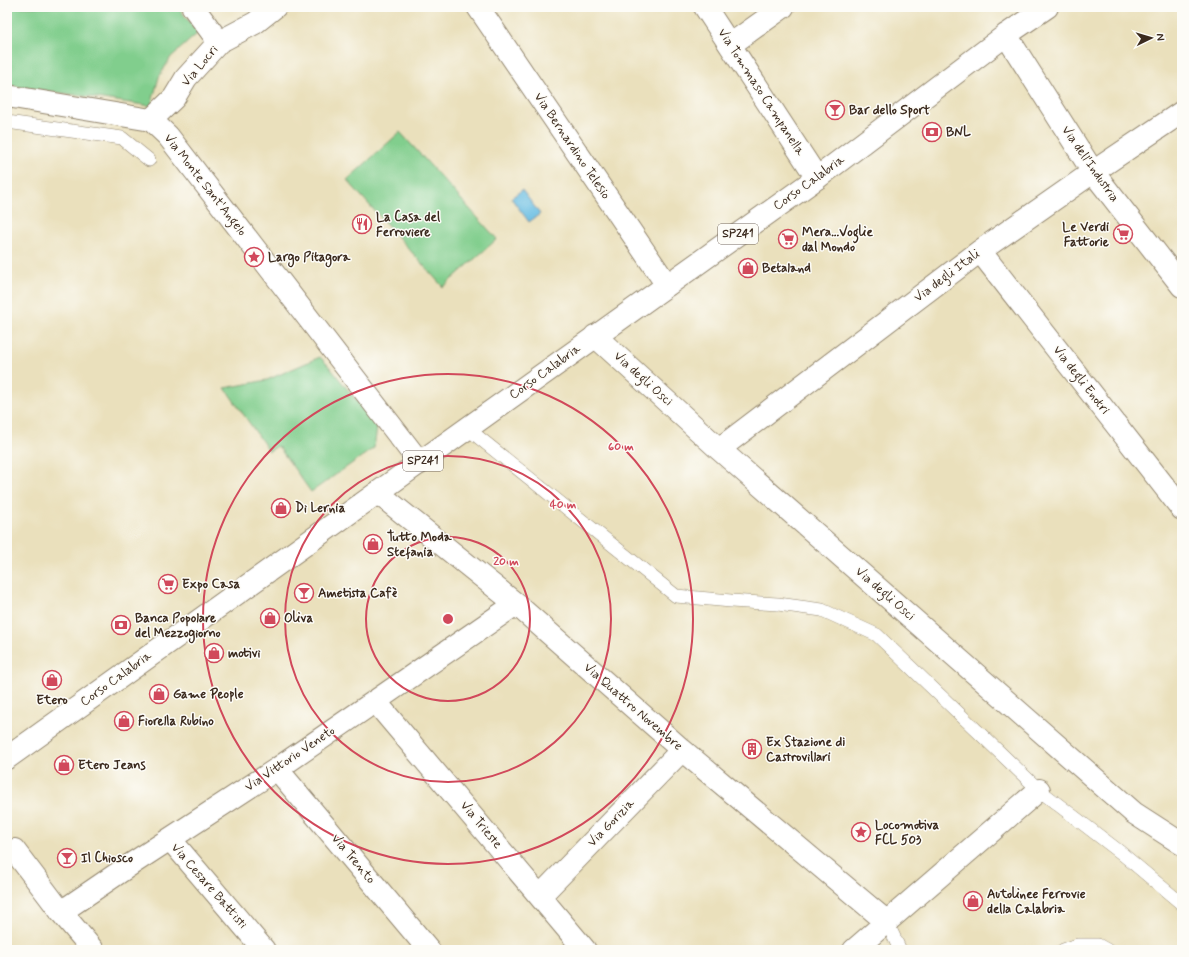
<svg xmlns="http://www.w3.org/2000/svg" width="1189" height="957" font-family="Mynerve,sans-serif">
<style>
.green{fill:#81ce8d;stroke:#5e7c56}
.water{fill:#65bce2;stroke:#507380}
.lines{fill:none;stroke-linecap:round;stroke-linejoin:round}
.service-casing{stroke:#92856d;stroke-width:14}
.minor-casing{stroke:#92856d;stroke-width:24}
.tertiary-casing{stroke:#92856d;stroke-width:24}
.primary-casing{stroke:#92856d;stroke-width:24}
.service{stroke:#fff;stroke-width:13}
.minor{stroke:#fff;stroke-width:22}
.tertiary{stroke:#fff;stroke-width:22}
.primary{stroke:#fff;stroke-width:22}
.ring{fill:none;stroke:#d1495b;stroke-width:2}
.labels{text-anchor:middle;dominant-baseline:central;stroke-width:3;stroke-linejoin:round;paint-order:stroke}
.shield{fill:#fdfcf7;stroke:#75695f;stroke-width:1}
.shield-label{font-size:12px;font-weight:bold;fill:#3b2a1e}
.street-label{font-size:13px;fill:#3b2a1e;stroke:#fdfcf7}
.poi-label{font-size:13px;font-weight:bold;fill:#3b2a1e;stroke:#fdfcf7;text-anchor:start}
.centre{fill:#d1495b;stroke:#fdfcf7;stroke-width:2}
.ring-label{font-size:12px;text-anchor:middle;font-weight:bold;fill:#d1495b;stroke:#fdfcf7;stroke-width:3;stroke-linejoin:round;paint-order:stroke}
</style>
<rect width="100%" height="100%" fill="#fdfcf7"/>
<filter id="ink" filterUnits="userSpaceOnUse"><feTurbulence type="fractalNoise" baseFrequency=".025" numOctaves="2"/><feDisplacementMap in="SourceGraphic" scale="8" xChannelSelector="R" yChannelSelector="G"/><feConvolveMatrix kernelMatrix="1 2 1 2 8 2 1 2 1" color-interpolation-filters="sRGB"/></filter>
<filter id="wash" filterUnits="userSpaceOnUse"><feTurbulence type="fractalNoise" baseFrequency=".012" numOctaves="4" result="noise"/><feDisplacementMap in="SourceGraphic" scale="16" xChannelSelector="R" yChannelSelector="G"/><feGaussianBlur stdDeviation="0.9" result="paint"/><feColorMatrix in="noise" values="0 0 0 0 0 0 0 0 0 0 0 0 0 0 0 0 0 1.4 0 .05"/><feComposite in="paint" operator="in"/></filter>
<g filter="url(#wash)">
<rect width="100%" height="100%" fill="#eae0bc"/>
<!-- green -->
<path class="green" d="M14,7H178L198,33L171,57L159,77L151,106L7,85V12Z
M400,132L497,239L443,287L347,180Z
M320,357L327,364L371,418L377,428L374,448L311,492L278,446L269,451L225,388L267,380Z"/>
<!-- water -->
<path class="water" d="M522,190L540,214L529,222L511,198Z"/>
</g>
<g filter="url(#ink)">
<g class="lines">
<defs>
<path id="service" d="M7,122L122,138L149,160
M467,428L676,596L731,601L778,604L822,610L877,635L1039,790L1120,852L1182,904
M887,922L900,950
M1063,950L1077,945H1098L1107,950"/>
<path id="minor" d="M193,7L219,42
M478,7L667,285
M705,7L817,178
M730,45L783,7
M7,96L151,120L168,136L420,463
M151,120L174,98L186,78L219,42L255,23L275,7
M980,251L1182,509
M595,336L719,449L1134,813L1182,844
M719,449L980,251L1093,172L1182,112
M378,493L516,604L682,750L887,922
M375,701L585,950
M277,769L429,950
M170,839L264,950
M540,896L682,750
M61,912L133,863L277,769L516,604
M854,950L1039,790"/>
<path id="tertiary" d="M1006,35L1093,172L1182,286"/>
<path id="primary" d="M7,758L817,178L1006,35L1047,7
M14,850L61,912L93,950"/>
</defs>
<!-- service casing -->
<use href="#service" class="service-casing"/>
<!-- minor casing -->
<use href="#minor" class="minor-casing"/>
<!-- tertiary casing -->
<use href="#tertiary" class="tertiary-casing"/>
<!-- primary casing -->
<use href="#primary" class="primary-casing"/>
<!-- service -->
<use href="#service" class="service"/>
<!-- minor -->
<use href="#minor" class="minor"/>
<!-- tertiary -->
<use href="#tertiary" class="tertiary"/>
<!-- primary -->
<use href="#primary" class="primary"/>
</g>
</g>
<!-- distance rings -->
<g class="ring">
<circle cx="448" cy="619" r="82"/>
<circle cx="448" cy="619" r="163"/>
<circle cx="448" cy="619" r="245"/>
</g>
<!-- icons -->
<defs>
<symbol id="bar-ring" viewBox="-11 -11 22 22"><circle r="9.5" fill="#fdfcf7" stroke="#d1495b" stroke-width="1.5"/><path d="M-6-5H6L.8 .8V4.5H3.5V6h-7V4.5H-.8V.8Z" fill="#d1495b"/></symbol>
<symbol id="bank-ring" viewBox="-11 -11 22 22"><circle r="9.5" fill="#fdfcf7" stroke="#d1495b" stroke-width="1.5"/><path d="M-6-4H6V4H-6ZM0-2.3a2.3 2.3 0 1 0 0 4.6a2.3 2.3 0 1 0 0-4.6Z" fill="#d1495b"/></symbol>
<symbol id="restaurant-ring" viewBox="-11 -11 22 22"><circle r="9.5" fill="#fdfcf7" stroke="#d1495b" stroke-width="1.5"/><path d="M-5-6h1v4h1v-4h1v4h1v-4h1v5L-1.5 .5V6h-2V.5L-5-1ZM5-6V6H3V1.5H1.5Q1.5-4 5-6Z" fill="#d1495b"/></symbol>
<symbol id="supermarket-ring" viewBox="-11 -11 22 22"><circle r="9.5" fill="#fdfcf7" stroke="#d1495b" stroke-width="1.5"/><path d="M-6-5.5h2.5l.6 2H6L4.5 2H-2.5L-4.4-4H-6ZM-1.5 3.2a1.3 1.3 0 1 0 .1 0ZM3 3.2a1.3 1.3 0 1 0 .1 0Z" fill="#d1495b"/></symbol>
<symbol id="sight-ring" viewBox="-11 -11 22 22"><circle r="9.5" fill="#fdfcf7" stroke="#d1495b" stroke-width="1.5"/><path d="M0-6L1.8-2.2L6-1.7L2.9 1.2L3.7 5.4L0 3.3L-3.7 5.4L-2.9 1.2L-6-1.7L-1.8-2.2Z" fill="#d1495b"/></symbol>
<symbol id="shop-ring" viewBox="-11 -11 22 22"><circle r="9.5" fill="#fdfcf7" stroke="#d1495b" stroke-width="1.5"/><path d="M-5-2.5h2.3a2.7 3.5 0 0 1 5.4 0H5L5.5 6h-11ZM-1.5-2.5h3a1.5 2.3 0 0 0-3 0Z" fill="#d1495b"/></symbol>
<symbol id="building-ring" viewBox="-11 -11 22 22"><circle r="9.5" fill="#fdfcf7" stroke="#d1495b" stroke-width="1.5"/><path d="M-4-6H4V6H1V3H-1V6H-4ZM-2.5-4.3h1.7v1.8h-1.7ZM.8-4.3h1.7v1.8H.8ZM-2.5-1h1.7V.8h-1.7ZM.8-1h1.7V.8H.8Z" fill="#d1495b"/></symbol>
</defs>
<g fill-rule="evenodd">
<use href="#bar-ring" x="824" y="99" width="22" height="22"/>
<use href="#bank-ring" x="921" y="121" width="22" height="22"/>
<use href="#restaurant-ring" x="351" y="213" width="22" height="22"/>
<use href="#supermarket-ring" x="1112" y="223" width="22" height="22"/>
<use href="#supermarket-ring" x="777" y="228" width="22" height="22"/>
<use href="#sight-ring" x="243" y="246" width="22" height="22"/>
<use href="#shop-ring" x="737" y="257" width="22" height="22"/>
<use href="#shop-ring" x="270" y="497" width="22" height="22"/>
<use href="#shop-ring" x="362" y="533" width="22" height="22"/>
<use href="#supermarket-ring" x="157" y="573" width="22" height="22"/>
<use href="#bar-ring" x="293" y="582" width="22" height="22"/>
<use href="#shop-ring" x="259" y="607" width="22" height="22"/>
<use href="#bank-ring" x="110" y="614" width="22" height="22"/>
<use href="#shop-ring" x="203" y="642" width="22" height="22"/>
<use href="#shop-ring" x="41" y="669" width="22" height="22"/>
<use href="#shop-ring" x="148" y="683" width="22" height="22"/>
<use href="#shop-ring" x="113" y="710" width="22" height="22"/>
<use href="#building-ring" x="741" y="738" width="22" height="22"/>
<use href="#shop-ring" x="53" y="754" width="22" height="22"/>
<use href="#sight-ring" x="850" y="821" width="22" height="22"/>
<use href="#bar-ring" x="56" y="847" width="22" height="22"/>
<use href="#shop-ring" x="962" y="890" width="22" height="22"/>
</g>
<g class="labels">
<!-- shield labels -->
<g class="shield">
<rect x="718" y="224" width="40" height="20" rx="3"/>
<rect x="403" y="451" width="40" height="20" rx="3"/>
</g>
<g class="shield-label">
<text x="738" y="234">SP241</text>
<text x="423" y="461">SP241</text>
</g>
<!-- street labels -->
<g class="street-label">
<text transform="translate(200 66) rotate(-50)">Via Locri</text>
<text transform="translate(761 92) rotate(57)">Via Tommaso Campanella</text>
<text transform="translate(572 146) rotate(56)">Via Bernardino Telesio</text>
<text transform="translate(1090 164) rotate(55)">Via dell'Industria</text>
<text transform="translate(809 183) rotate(-36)">Corso Calabria</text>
<text transform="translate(205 185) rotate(52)">Via Monte Sant'Angelo</text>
<text transform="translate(947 276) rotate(-37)">Via degli Itali</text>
<text transform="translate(545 372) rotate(-36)">Corso Calabria</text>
<text transform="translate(643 379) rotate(42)">Via degli Osci</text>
<text transform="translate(1081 380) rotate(52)">Via degli Enotri</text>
<text transform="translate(885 594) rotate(41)">Via degli Osci</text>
<text transform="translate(116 679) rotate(-36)">Corso Calabria</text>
<text transform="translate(633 707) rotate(41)">Via Quattro Novembre</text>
<text transform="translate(290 759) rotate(-34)">Via Vittorio Veneto</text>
<text transform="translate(611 823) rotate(-46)">Via Gorizia</text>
<text transform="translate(481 825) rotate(50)">Via Trieste</text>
<text transform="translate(353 859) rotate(50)">Via Trento</text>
<text transform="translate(209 886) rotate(49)">Via Cesare Battisti</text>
</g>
<!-- poi labels -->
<g class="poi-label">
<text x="849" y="110">Bar dello Sport</text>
<text x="946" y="132">BNL</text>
<text x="376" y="217">La Casa del<tspan x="376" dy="15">Ferroviere</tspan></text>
<text x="1109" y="227" text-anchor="end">Le Verdi<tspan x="1109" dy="15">Fattorie</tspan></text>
<text x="802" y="232">Mera...Voglie<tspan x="802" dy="15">dal Mondo</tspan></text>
<text x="268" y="257">Largo Pitagora</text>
<text x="762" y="268">Betaland</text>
<text x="295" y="508">Di Lernia</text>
<text x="387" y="537">Tutto Moda<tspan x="387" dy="15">Stefania</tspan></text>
<text x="182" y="584">Expo Casa</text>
<text x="318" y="593">Ametista Cafè</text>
<text x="135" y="618">Banca Popolare<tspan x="135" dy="15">del Mezzogiorno</tspan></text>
<text x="284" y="618">Oliva</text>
<text x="228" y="653">motivi</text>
<text x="173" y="694">Game People</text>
<text x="52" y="700" text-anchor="middle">Etero</text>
<text x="138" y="721">Fiorella Rubino</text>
<text x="766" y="742">Ex Stazione di<tspan x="766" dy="15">Castrovillari</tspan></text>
<text x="78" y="765">Etero Jeans</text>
<text x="875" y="825">Locomotiva<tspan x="875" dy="15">FCL 503</tspan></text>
<text x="81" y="858">Il Chiosco</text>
<text x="987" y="894">Autolinee Ferrovie<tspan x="987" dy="15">della Calabria</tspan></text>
</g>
</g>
<circle cx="448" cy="619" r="6" class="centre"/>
<g class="ring-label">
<text x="621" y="450">60 m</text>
<text x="563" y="508">40 m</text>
<text x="506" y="565">20 m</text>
</g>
<!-- margin -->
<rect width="1189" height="957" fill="none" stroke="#fdfcf7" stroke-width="24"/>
<!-- north arrow -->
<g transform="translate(1151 38) rotate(85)" stroke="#fdfcf7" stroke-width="3" paint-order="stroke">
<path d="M0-3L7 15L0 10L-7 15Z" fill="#3b2a1e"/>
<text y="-6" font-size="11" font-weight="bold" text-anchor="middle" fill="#3b2a1e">N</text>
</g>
</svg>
